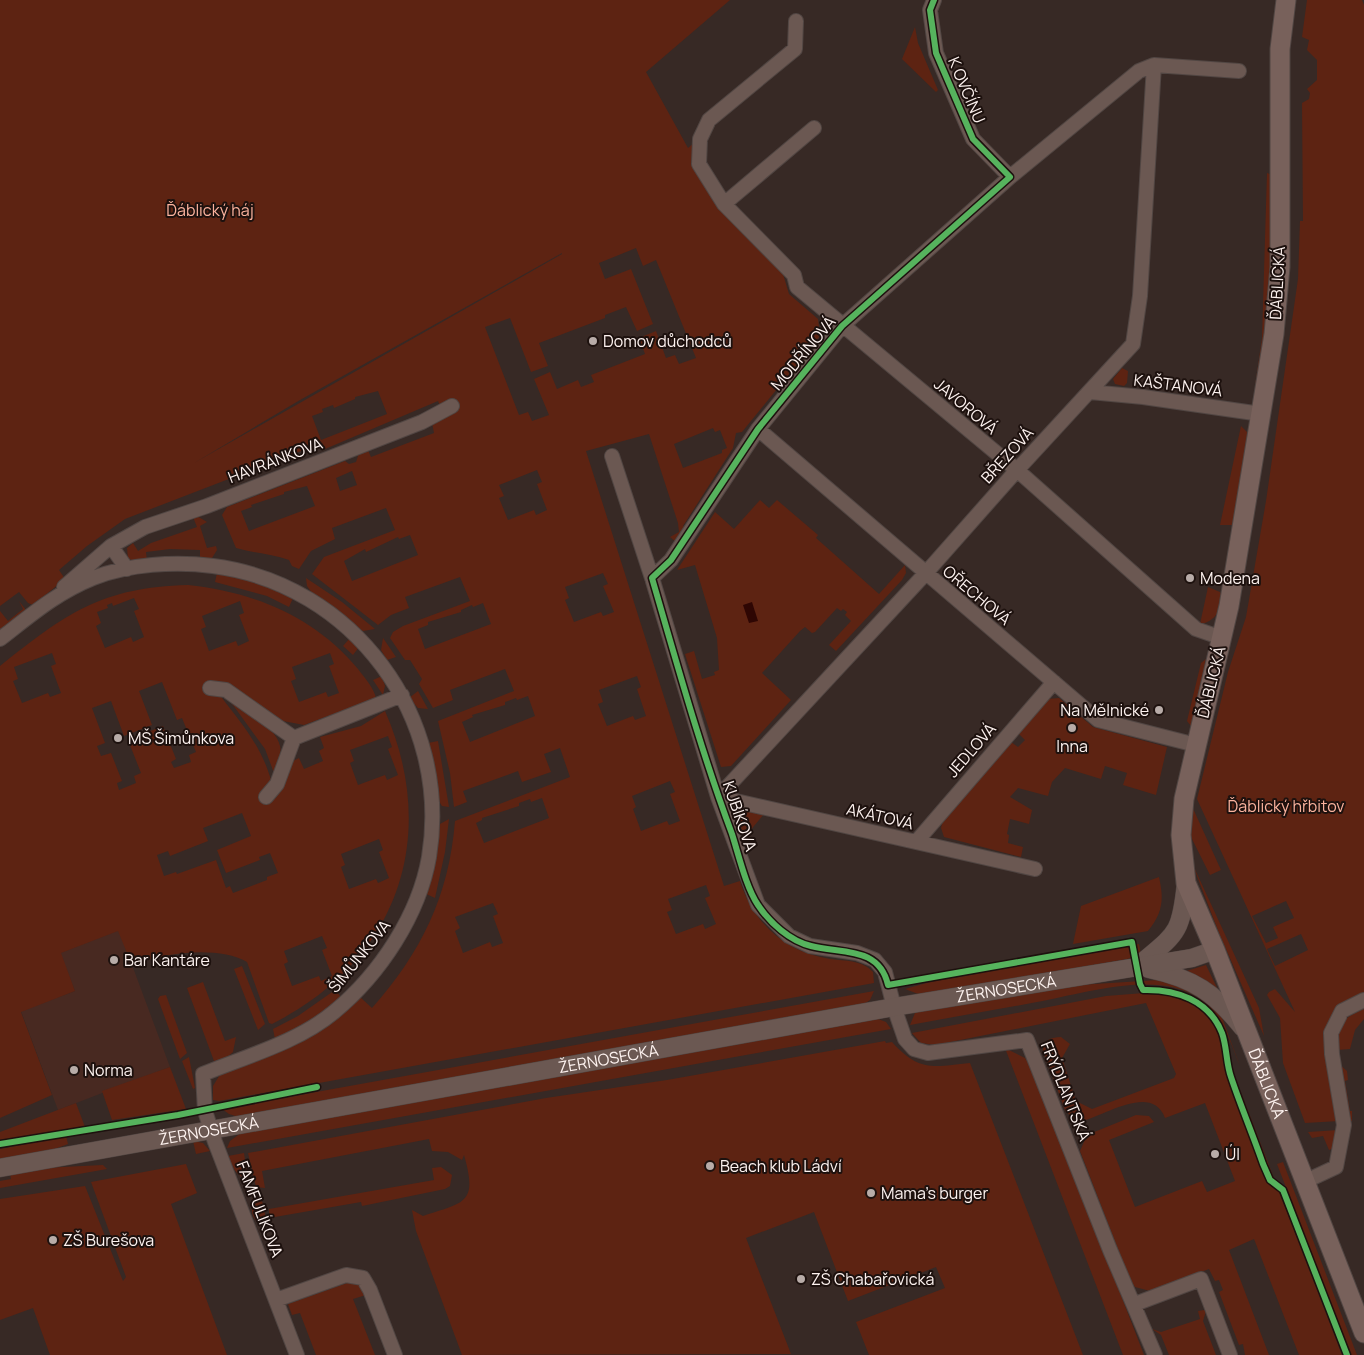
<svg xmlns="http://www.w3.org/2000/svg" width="1364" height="1355" font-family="Manrope,sans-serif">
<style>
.built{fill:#482921}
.green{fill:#5d2312;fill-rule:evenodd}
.water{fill:#2e0603}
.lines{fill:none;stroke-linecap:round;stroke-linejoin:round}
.minor-casing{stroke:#514643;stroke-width:16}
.tertiary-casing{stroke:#514643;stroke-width:19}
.secondary-casing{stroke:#514643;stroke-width:21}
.minor{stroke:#6b5852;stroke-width:14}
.tertiary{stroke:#6b5852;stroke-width:18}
.secondary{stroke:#78615b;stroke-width:19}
.cycleway-casing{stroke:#1d110e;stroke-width:9}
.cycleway{stroke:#56b35d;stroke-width:6}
.poi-dot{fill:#b8aca8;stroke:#1d110e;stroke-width:2}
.labels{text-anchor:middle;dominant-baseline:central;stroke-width:4;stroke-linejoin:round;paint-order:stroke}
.street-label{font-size:16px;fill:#fdf2ef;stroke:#1d110e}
.park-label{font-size:16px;fill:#fcb39e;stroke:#1d110e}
.poi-label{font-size:16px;fill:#fdf2ef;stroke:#1d110e;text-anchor:start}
</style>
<rect width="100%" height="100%" fill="#372925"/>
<!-- built -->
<path class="built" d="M119,930L170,1067L58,1110L21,1011L75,991L60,953Z"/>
<!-- green -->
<path class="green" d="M0,0H730L646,72L688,148L695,142L697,166L783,274L789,294L818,319L820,336L742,432L736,433L733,448L683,526L685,527L676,542L670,537L679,532L678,523L649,434L586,451L724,886L740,881C754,924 785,952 830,959C846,961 862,960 873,972L874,983L219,1101L213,1100V1086L221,1073L360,997L372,1008C421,953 449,896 455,821L570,777L560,748L544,754L551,772L522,782L518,771L463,791L467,802L454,807L450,773L438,721L514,691L505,669L450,690L453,700L433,708L419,684L422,679L410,660H405L390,638L393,632L403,626L470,601L460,577L405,597L409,608L391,615L378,625L312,574L324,557L395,530L386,508L332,528L335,539L311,551L299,569L292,566L289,560C271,554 254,553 236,548L222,515L227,507L345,461L349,464L356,462L359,453L367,448L371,457L434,433L432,423L444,415L438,401L325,449L322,443L125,519L87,546L59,570L65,579L33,605L28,603L19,592L0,606ZM636,248L643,266L656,260L696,358L679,364L675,355L666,358L656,331L639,338L645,354L591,375L594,382L581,387L578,380L557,389L550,372L534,379L549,415L532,421L528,412L519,415L485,327L510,318L531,372L548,366L539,343L605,318V315L626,307L637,331L653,324L631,269L605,279L599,263ZM562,253V254L194,463L300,400ZM378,391L387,414L321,440L312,416L323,412L322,409L333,405L334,408L355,399V397ZM713,428L715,432L720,430L727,448L722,450V453L683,468L674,444ZM537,470L542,482L537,484L547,510L536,515L534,510L508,520L499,498L504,496L499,485ZM352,471L357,485L340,491L336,478ZM307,486L315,506L249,531L241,511L252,507L251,505L284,494V492ZM410,535L418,555L352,581L344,561L365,549L366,552L398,537L399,539ZM603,573L608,584L603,586L614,612L603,616L601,612L574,622L565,600L569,598L565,587ZM483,603L491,624L425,649L418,629L428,625V622L461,612V610L472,605L473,607ZM637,676L641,687L637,689L646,716L635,720L633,716L607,726L598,704L603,702L599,690ZM528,696L535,716L470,742L462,722L473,717L472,715L505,705V702L516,698L517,700ZM670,781L675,792L670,794L680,821L669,825L667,821L641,831L633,809L636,807L632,796ZM542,798L549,818L484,843L476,823L482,820V818L519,806V803L530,799L531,802ZM706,885L710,896L705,898L716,924L705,929L703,924L676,934L667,912L672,910L668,899ZM493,903L498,914L493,916L503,943L492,947L490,942L463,953L455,931L460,928L455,917Z
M1307,0H1362L1364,5V996L1335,1014L1339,1121L1305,1123L1283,1063L1280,1018L1267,995L1269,992L1275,989L1295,1012L1197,799L1228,672L1246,617L1266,501L1298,279L1300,221H1303L1302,103L1309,99L1310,93L1307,89L1317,80V60L1307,50L1309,40L1302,37ZM1286,901L1294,918L1273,927L1278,938L1266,943L1252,916ZM1301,934L1308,950L1275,966L1267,949Z
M915,27L918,43L938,90L936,92L902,59Z
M1267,173L1272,175L1270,291L1260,369L1255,386L1262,338Z
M1122,368L1128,371L1127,383L1124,386L1115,384L1113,379Z
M1241,426L1250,435L1234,525H1220Z
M760,500L769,508L777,500L818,535L816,538L879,594L905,565L906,573L902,580L836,651L829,645L851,621L845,615L847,612L843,609L841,611L837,608L815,632L812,633L805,627L800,631L762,673L791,700L731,766L721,767L685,654L694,651L702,679L715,675L714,672L719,670L717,638L695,565L677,570L715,512L734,529Z
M197,516L207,522L200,526L207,548L216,546L217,550L212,558L200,559V550L170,549L146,552L147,561L135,562L128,558L127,548L133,543L138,551L151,543L197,527L193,517Z
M217,573L254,581L293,598L289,607L267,596L215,582Z
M306,578L342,602L375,629L363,631L357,628L312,593L307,586Z
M188,585C254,592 315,617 358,669C364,677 374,688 376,698L304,725L283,721L273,714L270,717L219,694C241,723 261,745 271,780L263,789L268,801L276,798L293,761L299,758L304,769L323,761L319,751L324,748L320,737L361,726L385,711C441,839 396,962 272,1024L269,1023L247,962C218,945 161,953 132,965L118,931L61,953L75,991L21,1012L52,1095L0,1118V666C65,614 102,587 188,585ZM134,598L139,609L134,611L144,637L133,642L131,637L105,648L96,626L101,623L97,612L108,608L107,605L112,603L113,606ZM240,601L244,613L239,615L249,641L238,646L236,641L209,651L201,629L206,627L202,616ZM52,653L56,664L51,666L61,693L50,697L48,693L22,703L13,681L18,679L14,667ZM330,653L334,664L329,666L339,693L328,697L326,692L299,702L291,681L296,679L292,667ZM162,682L177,720L182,718L196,752L189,755L191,762L174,768L171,762L176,759L163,726L128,740L141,773L134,776L136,783L119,790L117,783L122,781L111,753L101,756L97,746L105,743L92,708L111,701L124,736L152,725L139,691ZM388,736L392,747L388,749L398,775L387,780L385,775L358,785L350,763L354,761L350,750ZM242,813L251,836L217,850L226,873L260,860L259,857L270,853L278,873L267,877V880L233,893L230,886L226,888L216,860L177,874L176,872L164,876L157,855L168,851L170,856L208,841L203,828ZM379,839L383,850L379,852L389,878L378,883L376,879L349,889L341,867L345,865L341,854ZM322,936L327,948L322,950L332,976L321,981L319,976L292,986L284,964L288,962L284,951Z
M1208,587L1220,592C1227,605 1214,623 1200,624Z
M19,601L26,610L0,631V611L8,621L23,609Z
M350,638L359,647L353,655L343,646Z
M383,638L396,657L387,660L381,650Z
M1206,659L1193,724L1191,726L1187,721L1201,663Z
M382,676L385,686L383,695L373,680Z
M418,691L428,709L418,708L409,698Z
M225,694C241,706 276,726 280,746C282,755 277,764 274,773L265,749Z
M1059,698L1093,727L1167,747L1156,795L1123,785L1127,773L1105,766L1101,779L1065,768L1052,782L1048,796L1018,788L1010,797L1032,810L1029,824L1010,819L1007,834L1009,835L1008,843L1023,847L1021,857L944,837L941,828L943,820L1011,742L1018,747L1025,740L1018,733L1048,699Z
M438,741L449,807L442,806L437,798L428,743Z
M1191,804L1221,870L1210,875L1189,833Z
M736,807L764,814L749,832L745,833C739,828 734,815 736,807Z
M449,819L445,852L435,898L424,893L437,831L440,824Z
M1192,863L1259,1008L1264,1036L1219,933Z
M1159,877C1164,899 1163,913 1148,931L1073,944L1081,906Z
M1139,944L1141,955L1127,959L921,995L905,989L930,982Z
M1206,965L1219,992L1183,972Z
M242,966L265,1024L258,1030L234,969Z
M1158,980L1184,984L1221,1015L1240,1066C1229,1039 1222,1013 1197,997C1155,970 1082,994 1037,1002C995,1010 952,1017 910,1025L915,1013L921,1009L1063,986Z
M203,982L225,1041L236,1037L233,1052L225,1059L214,1061L187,988Z
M335,990L342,998L316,1018L275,1039L273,1029L298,1016Z
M874,991L870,1000L861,1006L242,1118L229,1114L222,1109Z
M1157,992C1182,995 1200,1005 1215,1025L1342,1355H1299L1254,1239L1229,1250L1269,1355H1245L1243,1344L1239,1345L1219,1292L1223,1290L1219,1280L1215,1281L1209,1269L1150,1291L1135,1287L1130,1280L1080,1151L1087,1135L1136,1115L1149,1116L1154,1122L1109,1140L1135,1207L1202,1181L1207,1192L1235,1181L1205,1103L1165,1118C1152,1083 1105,1116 1082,1121L1074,1120L1065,1110L1043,1050C1044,1040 1051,1037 1061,1037L1070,1044L1062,1058L1076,1101L1092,1109L1174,1078L1176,1074L1146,1003L935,1045L921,1043L912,1033L1106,996Z
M166,995L187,1053L180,1059L158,999L160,996Z
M1364,1009V1019L1355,1030L1350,1049L1337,1050C1336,1025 1342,1018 1364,1009Z
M878,1019L886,1022L891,1029L227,1148L230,1141L241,1133Z
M885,1041L886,1043L892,1042C919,1072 933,1067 970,1063L1083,1355H869L856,1322L945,1288L936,1267L848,1301L814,1212L746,1238L791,1354L462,1355L416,1231L412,1210L423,1216C465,1202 478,1204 464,1155L462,1160L448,1152L432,1151L429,1139L262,1171L265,1188L256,1187L248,1153L546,1098L667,1080Z
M1005,1048L1025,1058L1036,1075L1144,1355H1123Z
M189,1057L195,1088L193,1089L182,1061Z
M1339,1064L1347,1071L1348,1080L1345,1081L1350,1111H1352V1121H1349Z
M170,1067L186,1109L112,1120L102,1091Z
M76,1103L85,1127L0,1141V1132Z
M1339,1130L1334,1148L1329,1150L1323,1136L1312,1138L1308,1132Z
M66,1136L68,1144L44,1153L0,1161V1149Z
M193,1141L203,1143L210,1151L196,1154Z
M244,1153L248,1179C235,1175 233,1168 228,1156Z
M1283,1162L1357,1355H1351L1277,1164Z
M186,1164L197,1193L171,1204L227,1355H50L33,1308L0,1320V1199L85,1186L123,1281L126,1277L91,1182Z
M103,1165L107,1169L0,1188V1181L11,1179L10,1174L43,1168Z
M441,1167L452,1175L450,1186L445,1189L362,1206L361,1202L269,1218V1209L434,1180L432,1168Z
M259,1197L264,1205L266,1225C254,1222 251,1216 252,1204Z
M350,1282L361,1283L366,1295L353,1299L375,1355H316L300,1313L292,1315L288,1304Z
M1204,1310L1206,1311L1203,1321L1216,1355H1169L1161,1335L1152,1329L1161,1332L1200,1319L1198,1311Z"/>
<!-- water -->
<path class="water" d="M752,602L758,621L749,623L743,605Z"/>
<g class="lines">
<defs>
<path id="minor" d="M934,0L930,10L936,53L973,139L1010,177
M796,21L795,49L709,120L700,139L699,164L724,204L794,275L797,287L1017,470L1196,629L1222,638
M724,204L814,128
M1090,392L1143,397L1261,414
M758,429L1098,720L1196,745
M612,456L652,578L718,797L758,905L789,936L810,946L857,953L875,960L885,972L894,1007L905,1039L914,1049L928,1053L1027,1040L1110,1250L1155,1355
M127,569L111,546L145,527L207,506L422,422L452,406
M652,578L671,560L758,429L842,326L1010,177L1139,71L1154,65L1239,71
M64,587L111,546
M0,639C31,615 56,593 93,578C129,564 175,561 213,566C353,584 452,717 429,857C419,915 380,974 334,1012C298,1042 247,1056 203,1074L205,1111L215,1142L297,1355
M210,688L226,690L294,738
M266,797L277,784L294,738L402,695
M718,797L925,574L1017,470L1133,344L1140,296L1154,65
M718,797L1035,869
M916,842L1054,682
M1306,1181L1336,1167L1344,1125L1332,1054L1331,1033L1342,1011L1364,1000
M276,1300L346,1275L363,1278L370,1290L395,1355
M1135,1304L1201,1279L1230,1355"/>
<g id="tertiary">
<path d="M1139,965C1177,933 1181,934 1186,883"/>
<path d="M1149,969C1193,978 1215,993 1243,1028"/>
<path id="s1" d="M0,1168L894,1007L1192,958L1215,950"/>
</g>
<g id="secondary">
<path id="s2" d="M1286,0L1280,49V267L1274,334L1229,606L1184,799L1181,835L1186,883L1215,950L1364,1333"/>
</g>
</defs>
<!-- minor casing -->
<use href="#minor" class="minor-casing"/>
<!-- tertiary casing -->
<use href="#tertiary" class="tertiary-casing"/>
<!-- secondary casing -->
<use href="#secondary" class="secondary-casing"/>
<!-- minor -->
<use href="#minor" class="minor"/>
<!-- tertiary -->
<use href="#tertiary" class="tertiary"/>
<!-- secondary -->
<use href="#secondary" class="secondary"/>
<defs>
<path id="cycleway" d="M934,0L930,10L936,53L973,139L1010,177L842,326L758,429L671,560L652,578C677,664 701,751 732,834C739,856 746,887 758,905C770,923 790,941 811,946C842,954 879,946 888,985L1132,942L1140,984L1143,990C1176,989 1209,1000 1222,1033C1227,1047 1226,1063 1231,1077C1241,1107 1253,1135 1263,1164L1270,1180L1283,1190L1347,1355
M0,1144L178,1115L317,1087"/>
</defs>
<!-- cycleway casing -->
<use href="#cycleway" class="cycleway-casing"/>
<!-- cycleway -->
<use href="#cycleway" class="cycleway"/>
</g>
<!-- markers -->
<g class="poi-dot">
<circle cx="593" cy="341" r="5"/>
<circle cx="1190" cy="578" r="5"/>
<circle cx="1159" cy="710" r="5"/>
<circle cx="1072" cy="728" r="5"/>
<circle cx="118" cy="738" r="5"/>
<circle cx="114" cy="960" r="5"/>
<circle cx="74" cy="1070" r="5"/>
<circle cx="1215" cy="1154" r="5"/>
<circle cx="710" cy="1166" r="5"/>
<circle cx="871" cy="1193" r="5"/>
<circle cx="53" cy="1240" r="5"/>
<circle cx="801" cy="1279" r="5"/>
</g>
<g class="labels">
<!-- street labels -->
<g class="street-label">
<text transform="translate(967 90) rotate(67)">K OVČÍNU</text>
<text transform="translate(1277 283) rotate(-87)">ĎÁBLICKÁ</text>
<text transform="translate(803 353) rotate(-50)">MODŘÍNOVÁ</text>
<text transform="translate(1178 385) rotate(7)">KAŠTANOVÁ</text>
<text transform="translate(966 406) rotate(40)">JAVOROVÁ</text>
<text transform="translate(1007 455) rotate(-48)">BŘEZOVÁ</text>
<text transform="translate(275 460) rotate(-21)">HAVRÁNKOVA</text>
<text transform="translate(977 595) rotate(40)">OŘECHOVÁ</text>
<text transform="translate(1211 682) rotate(-76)">ĎÁBLICKÁ</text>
<text transform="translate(971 750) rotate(-49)">JEDLOVÁ</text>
<text transform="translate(740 816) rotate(71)">KUBÍKOVA</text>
<text transform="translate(880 816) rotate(13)">AKÁTOVÁ</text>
<text transform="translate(359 956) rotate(-51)">ŠIMŮNKOVA</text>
<text stroke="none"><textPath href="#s1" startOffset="1022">ŽERNOSECKÁ</textPath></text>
<text stroke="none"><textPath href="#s1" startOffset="618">ŽERNOSECKÁ</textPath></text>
<text stroke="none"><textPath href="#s2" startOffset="1109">ĎÁBLICKÁ</textPath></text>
<text transform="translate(1066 1091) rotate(68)">FRÝDLANTSKÁ</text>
<text stroke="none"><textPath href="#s1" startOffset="212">ŽERNOSECKÁ</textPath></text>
<text transform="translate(260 1209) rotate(69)">FAMFULÍKOVA</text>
</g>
<!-- park labels -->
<g class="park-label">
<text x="210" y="210">Ďáblický háj</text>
<text x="1286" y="806">Ďáblický hřbitov</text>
</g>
<!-- poi labels -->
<g class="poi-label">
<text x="603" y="341">Domov důchodců</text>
<text x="1200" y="578">Modena</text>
<text x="1149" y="710" text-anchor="end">Na Mělnické</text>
<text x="128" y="738">MŠ Šimůnkova</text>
<text x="1072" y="746" text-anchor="middle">Inna</text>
<text x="124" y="960">Bar Kantáre</text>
<text x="84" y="1070">Norma</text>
<text x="1225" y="1154">Úl</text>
<text x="720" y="1166">Beach klub Ládví</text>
<text x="881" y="1193">Mama's burger</text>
<text x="63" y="1240">ZŠ Burešova</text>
<text x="811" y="1279">ZŠ Chabařovická</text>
</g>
</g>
</svg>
